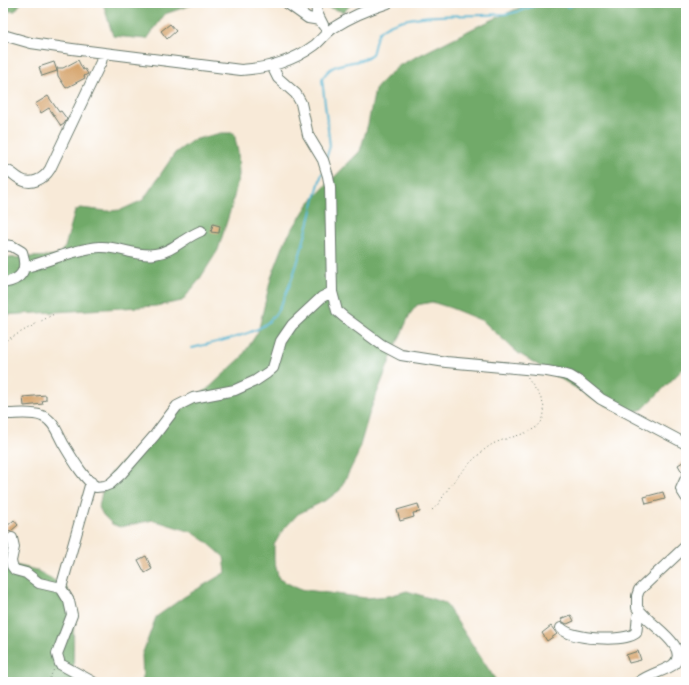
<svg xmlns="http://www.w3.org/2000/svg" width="689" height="685" font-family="'Architects Daughter',sans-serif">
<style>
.forest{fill:#71aa69;stroke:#48744e}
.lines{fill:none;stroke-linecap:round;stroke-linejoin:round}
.stream{stroke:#55b6d3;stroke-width:2}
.building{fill:#d4a168}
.minor-casing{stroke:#6b7a6d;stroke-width:12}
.path{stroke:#6b7a6d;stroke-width:1;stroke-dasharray:1 3;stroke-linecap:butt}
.minor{stroke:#fff;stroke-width:10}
</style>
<rect width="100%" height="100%" fill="#fff"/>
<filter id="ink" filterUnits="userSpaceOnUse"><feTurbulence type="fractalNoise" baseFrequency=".025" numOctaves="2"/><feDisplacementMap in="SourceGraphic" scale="8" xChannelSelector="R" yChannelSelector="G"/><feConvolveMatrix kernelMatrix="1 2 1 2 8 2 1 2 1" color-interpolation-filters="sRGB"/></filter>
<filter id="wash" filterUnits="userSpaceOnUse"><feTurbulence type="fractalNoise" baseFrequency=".012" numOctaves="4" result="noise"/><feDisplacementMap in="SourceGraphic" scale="16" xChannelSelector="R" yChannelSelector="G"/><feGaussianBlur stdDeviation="0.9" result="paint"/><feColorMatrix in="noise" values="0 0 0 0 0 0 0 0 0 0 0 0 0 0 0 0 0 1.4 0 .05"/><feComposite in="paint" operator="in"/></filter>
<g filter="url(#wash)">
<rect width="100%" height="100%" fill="#f8ead8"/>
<!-- forest -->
<path class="forest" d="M3,3H21L15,11H3Z
M103,3H197L165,14L147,39L113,36Z
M323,3H352L344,12L323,6Z
M530,3H686V366L643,409L627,414L599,402L518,353L483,321L451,308L432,302L417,305L410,314L394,350L370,411L357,456L340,490L328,499L298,514L282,531L274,545V560L279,579L299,589L366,598L389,596L407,591L445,603L497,682H143L142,655L156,617L184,597L226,572L224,557L207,542L192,532L153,520L120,527L112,524L103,515L99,507L102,492L111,473L150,435L211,386L241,358L258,332L271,278L286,239L309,203L360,151L368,124L375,90L385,78L400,65L476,27Z
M221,133H234L238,152L239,175L232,205L218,250L199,280L182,301L156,306L3,315V258L56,256L65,247L75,211L80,208L107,211L121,210L143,200L175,153L193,140Z
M15,565L36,570L66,587L74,603L73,682H3V569Z"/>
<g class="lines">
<!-- stream -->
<path class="stream" d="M557,3L569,7L575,3
M326,159L330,146L322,79C332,62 345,65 361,60C365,59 369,56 372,54C375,47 375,36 380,31C406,8 477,19 512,13C523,11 533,5 544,3
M192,348C211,343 254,335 267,323C279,313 284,298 290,284C304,248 311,210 322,173"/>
</g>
<g id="blocks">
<!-- building -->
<path class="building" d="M170,24L176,31L167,39L161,31Z
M78,60L83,70L85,69L88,74L84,76L85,78L66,88L58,76L57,68H63Z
M54,62L57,71L42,76L39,67Z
M48,96L59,112L61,111L67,119L64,124L61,126L49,108L41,113L35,104Z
M213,224L220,226L219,233L211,232Z
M46,395V400L42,401L43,404L24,406L23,397Z
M686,460V469L682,472L678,465Z
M663,492L665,499L646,504L644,497Z
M418,504L420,512L413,513L414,517L400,521L397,510Z
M14,520L18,525L10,532L6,527Z
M146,556L152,569L145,573L138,560Z
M571,615L574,621L567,624L563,622L561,619Z
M551,626L557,634L547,641L542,633Z
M638,651L641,660L629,663L626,655Z"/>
</g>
</g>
<g filter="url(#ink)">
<use href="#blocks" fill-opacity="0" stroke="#6b7a6d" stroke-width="1"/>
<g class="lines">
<defs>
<path id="minor" d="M287,3L308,18L320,20
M316,3L317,13L323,25
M3,35L31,43L72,49L241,70C268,68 292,62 315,45C321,40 326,33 333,28C350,17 369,9 388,3
M272,66L278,78L296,94L301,103L308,135L323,160L328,176L330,187L332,292L337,311L344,317L382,345L401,355L446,362L547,371L563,374L570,376L580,382L601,399L686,444
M3,170C11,170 13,175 20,179C31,186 44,179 50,169L101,62L103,54
M3,245L12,246L22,252C28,270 22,280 3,283
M24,267L30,266C51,260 79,248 100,247C119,246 136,257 155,254C172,252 185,237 201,231
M3,412L8,414C19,414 32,412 42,416C54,420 58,435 64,445C72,458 83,478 96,487L105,486L110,484L122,473L155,435L177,406L193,398L235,390L255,381L267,373L273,368L281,341L292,325L322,297L332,292
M686,478L681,489L686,497
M91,482L61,588L69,601L72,615L57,654L60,664L93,682
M12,538L14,547L11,561L12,566L15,570L26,573L39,583L61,588
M561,628C572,640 624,642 636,633C638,625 636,617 640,611
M639,682C649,674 662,672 673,665C689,652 662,632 652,623C647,619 642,613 637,608V596L639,590L686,546"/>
</defs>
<!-- minor casing -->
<use href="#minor" class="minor-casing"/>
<!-- path -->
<path class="path" d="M3,342L54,314
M432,510C441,503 442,497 448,489C457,476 478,453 491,445C506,436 538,435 543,418C548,402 535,390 527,377
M48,682L54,669"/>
<!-- minor -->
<use href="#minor" class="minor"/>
</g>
</g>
<!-- margin -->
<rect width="689" height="685" fill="none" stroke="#fff" stroke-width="16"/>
</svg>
